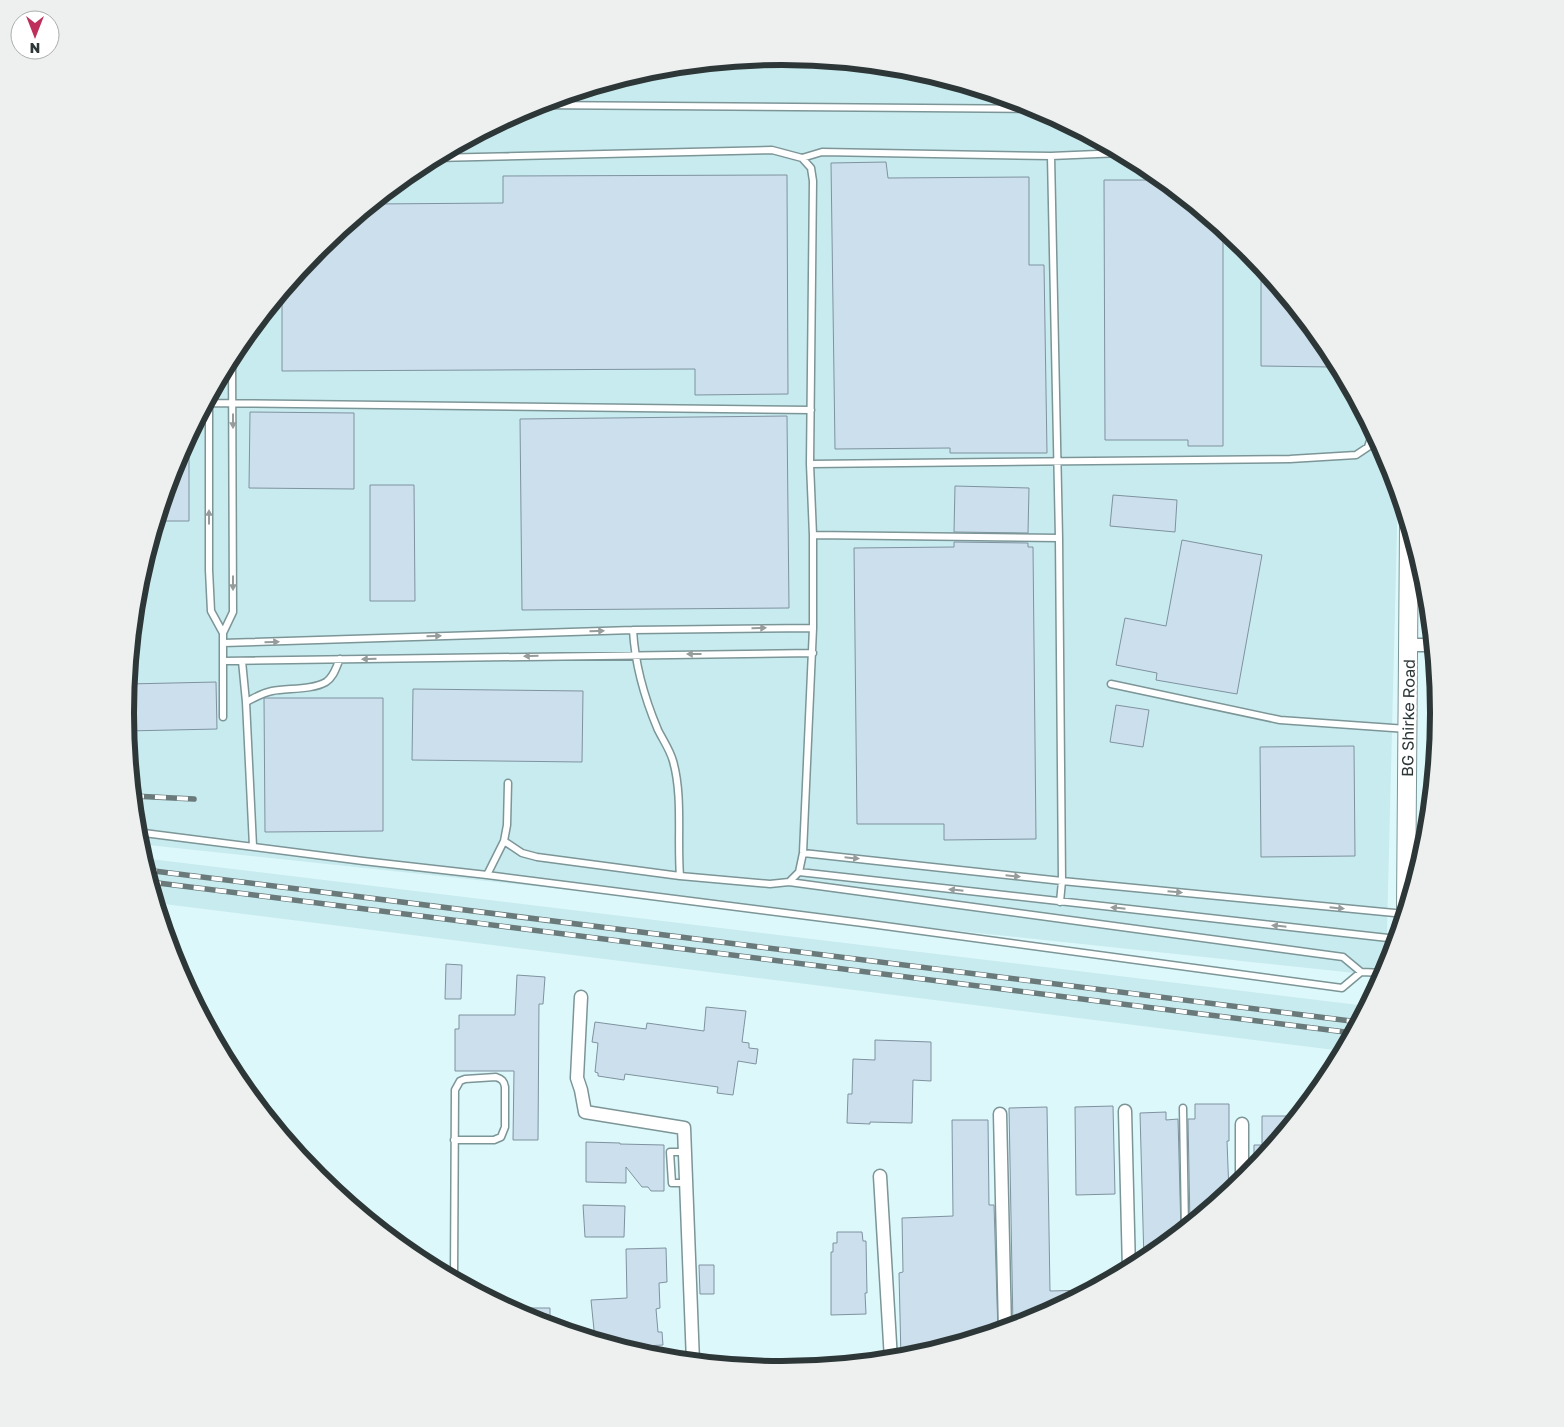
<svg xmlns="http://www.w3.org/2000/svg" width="1564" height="1427" font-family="'Golos Text',sans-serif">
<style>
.built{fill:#c8ebef}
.building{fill:#cbdfec;stroke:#7f929f}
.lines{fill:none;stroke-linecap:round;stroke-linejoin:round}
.lane-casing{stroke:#7c9597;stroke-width:9}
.street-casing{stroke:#7c9597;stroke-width:15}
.secondary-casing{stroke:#7c9597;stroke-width:20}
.lane{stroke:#fff;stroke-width:6}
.street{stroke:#fff;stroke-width:12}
.secondary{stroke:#fff;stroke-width:18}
.rail-casing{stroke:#6a7a7b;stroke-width:5.5}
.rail{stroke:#fff;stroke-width:4;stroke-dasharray:11;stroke-linecap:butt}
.oneway{fill:#969b9c}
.labels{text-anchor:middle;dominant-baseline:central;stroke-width:4.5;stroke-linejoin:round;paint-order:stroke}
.street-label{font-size:16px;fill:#2d3738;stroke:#fff}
.rim{fill:none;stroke:#2d3738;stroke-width:6}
</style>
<rect width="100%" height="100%" fill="#ddf8fb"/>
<!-- built -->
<path class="built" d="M782,56L911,69L1034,106L1147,167L1247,249L1329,349L1389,462L1398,491L1386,971L1383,976L138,844L125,713L137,585L175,462L236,348L317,249L417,167L531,106L654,69Z
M142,858L1367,1006L1343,1051L156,903Z"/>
<!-- building -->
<path class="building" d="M886,162L888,178L1029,177V265H1044L1047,453H950V448L835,449L831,163Z
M787,175L788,394L695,395V369L282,371V292L317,249L372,204L503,203V176Z
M1104,180H1163L1223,229V446H1188V440H1105Z
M1261,266L1329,349L1331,352V367L1261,366Z
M250,412L354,413V489L249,488Z
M787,416L789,608L522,610L520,419Z
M189,436V521H157L175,462Z
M370,485H414L415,601H370Z
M955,486L1029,488L1028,533L954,532Z
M1113,495L1177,500L1175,532L1110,526Z
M1182,540L1262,555L1237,694L1156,680L1157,673L1116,665L1125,618L1166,626Z
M954,542L1028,543V547H1033L1036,839L944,840V824H857L854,548L954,547Z
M216,682L217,729L126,731L125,713L128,684Z
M413,689L583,691L582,762L412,760Z
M264,698H383V831L265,832Z
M1116,705L1149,710L1143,747L1110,742Z
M1354,746L1355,856L1261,857L1260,747Z
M446,964L462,965L461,999H445Z
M517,975L545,977L543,1004H539L538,1140H513L514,1071H455V1029H459V1015H515Z
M706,1007L746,1011L742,1042L749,1043V1048L758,1049L756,1064L738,1061L733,1095L717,1093L718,1087L625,1074L624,1080L598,1076V1073L595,1072L598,1043L592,1042L595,1022L646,1029L647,1023L704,1031Z
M875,1040L931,1042V1081L913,1080L912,1123L870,1122V1124L847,1123L848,1094H852L853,1059L875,1060Z
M1195,1104H1229V1141H1227L1229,1193L1190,1225L1188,1119H1195Z
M1113,1106L1115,1194L1076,1195L1075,1107Z
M1047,1107L1050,1291L1090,1290L1033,1321L1013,1327L1009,1108Z
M1166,1112V1120L1178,1119L1181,1232L1144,1262L1140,1113Z
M1262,1116H1298L1254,1169V1145H1262Z
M952,1120H988L989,1205H994L998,1332L910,1358L901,1359L899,1273L903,1272L902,1218L953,1216Z
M586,1142L620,1143V1144L664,1145V1191H651L648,1187H642L626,1167V1183L586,1182Z
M583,1205L625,1206L624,1237H585Z
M837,1232H862L863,1241H866L867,1293H865L866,1314L831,1315V1252H833V1243H837Z
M666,1248L667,1282L659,1283L660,1308L656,1309L658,1332H662L663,1345L628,1347L627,1341L604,1343L595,1340L591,1300L627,1298L626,1249Z
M699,1265H714V1294H700Z
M507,1308H550V1326L530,1321Z"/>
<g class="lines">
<defs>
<path id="lane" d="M535,105L1038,109
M802,158L822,152L1051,156
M209,398V570L211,611L223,633
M209,403L811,410
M810,464L1290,459L1356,455L1368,447L1371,438L1372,430
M813,535L1059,538
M633,630C635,666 644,697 658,730C663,740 670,750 673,761C683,796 677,839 680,876
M223,643L633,630L813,628
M224,661L813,653
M242,661L246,702
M1111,684L1280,720L1407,729
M223,717V633L233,612L232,354
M136,832L363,861L487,875L504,841L522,853L537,857L680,876L770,884L789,882L799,872L803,853L813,628V535L810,464L813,181L811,168L802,158L772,150L434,158
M504,841L507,825L508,783
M253,846L246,702C254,698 262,693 272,691C288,688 312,690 326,682C334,677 336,667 340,659
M803,853L1062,881L1405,914
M799,872L1397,939
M487,875L863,923L1342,988L1361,972
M789,882L1343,957L1361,972L1385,973
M1060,902L1062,881L1059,538L1051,156L1121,153
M1183,1108L1185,1229
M685,1152H670L672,1183H686
M454,1280L455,1090L460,1081L465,1079L496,1077C502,1079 504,1081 505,1087V1127L501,1137L494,1140H454"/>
<path id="street" d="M1409,593H1427
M1409,645H1433
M581,997L577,1078L581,1090L585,1112L684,1128L693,1362
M1125,1111L1129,1270
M1000,1114L1005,1329
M1242,1124V1182
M880,1176L891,1360"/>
<path id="secondary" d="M1406,908L1409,528"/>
</defs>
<!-- lane casing -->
<use href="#lane" class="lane-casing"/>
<!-- street casing -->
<use href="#street" class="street-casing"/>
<!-- secondary casing -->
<use href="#secondary" class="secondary-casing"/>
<!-- lane -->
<use href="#lane" class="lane"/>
<!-- street -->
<use href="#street" class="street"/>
<!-- secondary -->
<use href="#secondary" class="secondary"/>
<defs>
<path id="rail" d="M133,796L194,799
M146,870L1359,1022
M150,882L1353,1033"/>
</defs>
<!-- rail casing -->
<use href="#rail" class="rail-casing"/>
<!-- rail -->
<use href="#rail" class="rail"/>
</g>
<!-- one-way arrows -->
<defs><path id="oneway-solid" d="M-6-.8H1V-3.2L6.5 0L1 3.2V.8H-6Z" transform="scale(1.25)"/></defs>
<g class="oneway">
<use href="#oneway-solid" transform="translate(233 421) rotate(90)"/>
<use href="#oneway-solid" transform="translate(209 517) rotate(-90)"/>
<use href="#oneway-solid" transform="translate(233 583) rotate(90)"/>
<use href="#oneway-solid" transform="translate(759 628) rotate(-1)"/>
<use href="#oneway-solid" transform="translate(597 631) rotate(-2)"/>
<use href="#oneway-solid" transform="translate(434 636) rotate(-2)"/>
<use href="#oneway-solid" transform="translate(272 642) rotate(-2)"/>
<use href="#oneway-solid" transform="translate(694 654) rotate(180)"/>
<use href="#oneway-solid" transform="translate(531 656) rotate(179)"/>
<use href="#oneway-solid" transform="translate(369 659) rotate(179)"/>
<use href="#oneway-solid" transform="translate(852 858) rotate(6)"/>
<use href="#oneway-solid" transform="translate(1013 876) rotate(6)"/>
<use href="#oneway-solid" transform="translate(956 890) rotate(-174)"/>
<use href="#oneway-solid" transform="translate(1175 892) rotate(5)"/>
<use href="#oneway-solid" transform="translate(1118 908) rotate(-174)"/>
<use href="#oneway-solid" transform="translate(1337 908) rotate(6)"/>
<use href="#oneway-solid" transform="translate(1279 926) rotate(-174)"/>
</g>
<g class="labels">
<!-- street labels -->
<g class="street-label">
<text transform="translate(1408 718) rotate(-89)">BG Shirke Road</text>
</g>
</g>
<!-- crop -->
<path d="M0 0H1564V1427H0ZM134 713a648 648 0 1 1 1296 0a648 648 0 1 1-1296 0Z" fill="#eeefef" fill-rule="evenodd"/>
<path class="rim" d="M134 713a648 648 0 1 1 1296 0a648 648 0 1 1-1296 0Z"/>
<!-- north arrow -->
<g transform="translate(35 35) rotate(180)"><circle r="24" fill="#ffffff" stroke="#abafaf"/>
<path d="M0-4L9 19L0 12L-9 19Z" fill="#be2f5c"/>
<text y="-8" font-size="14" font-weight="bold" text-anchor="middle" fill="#2d3738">N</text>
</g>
</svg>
